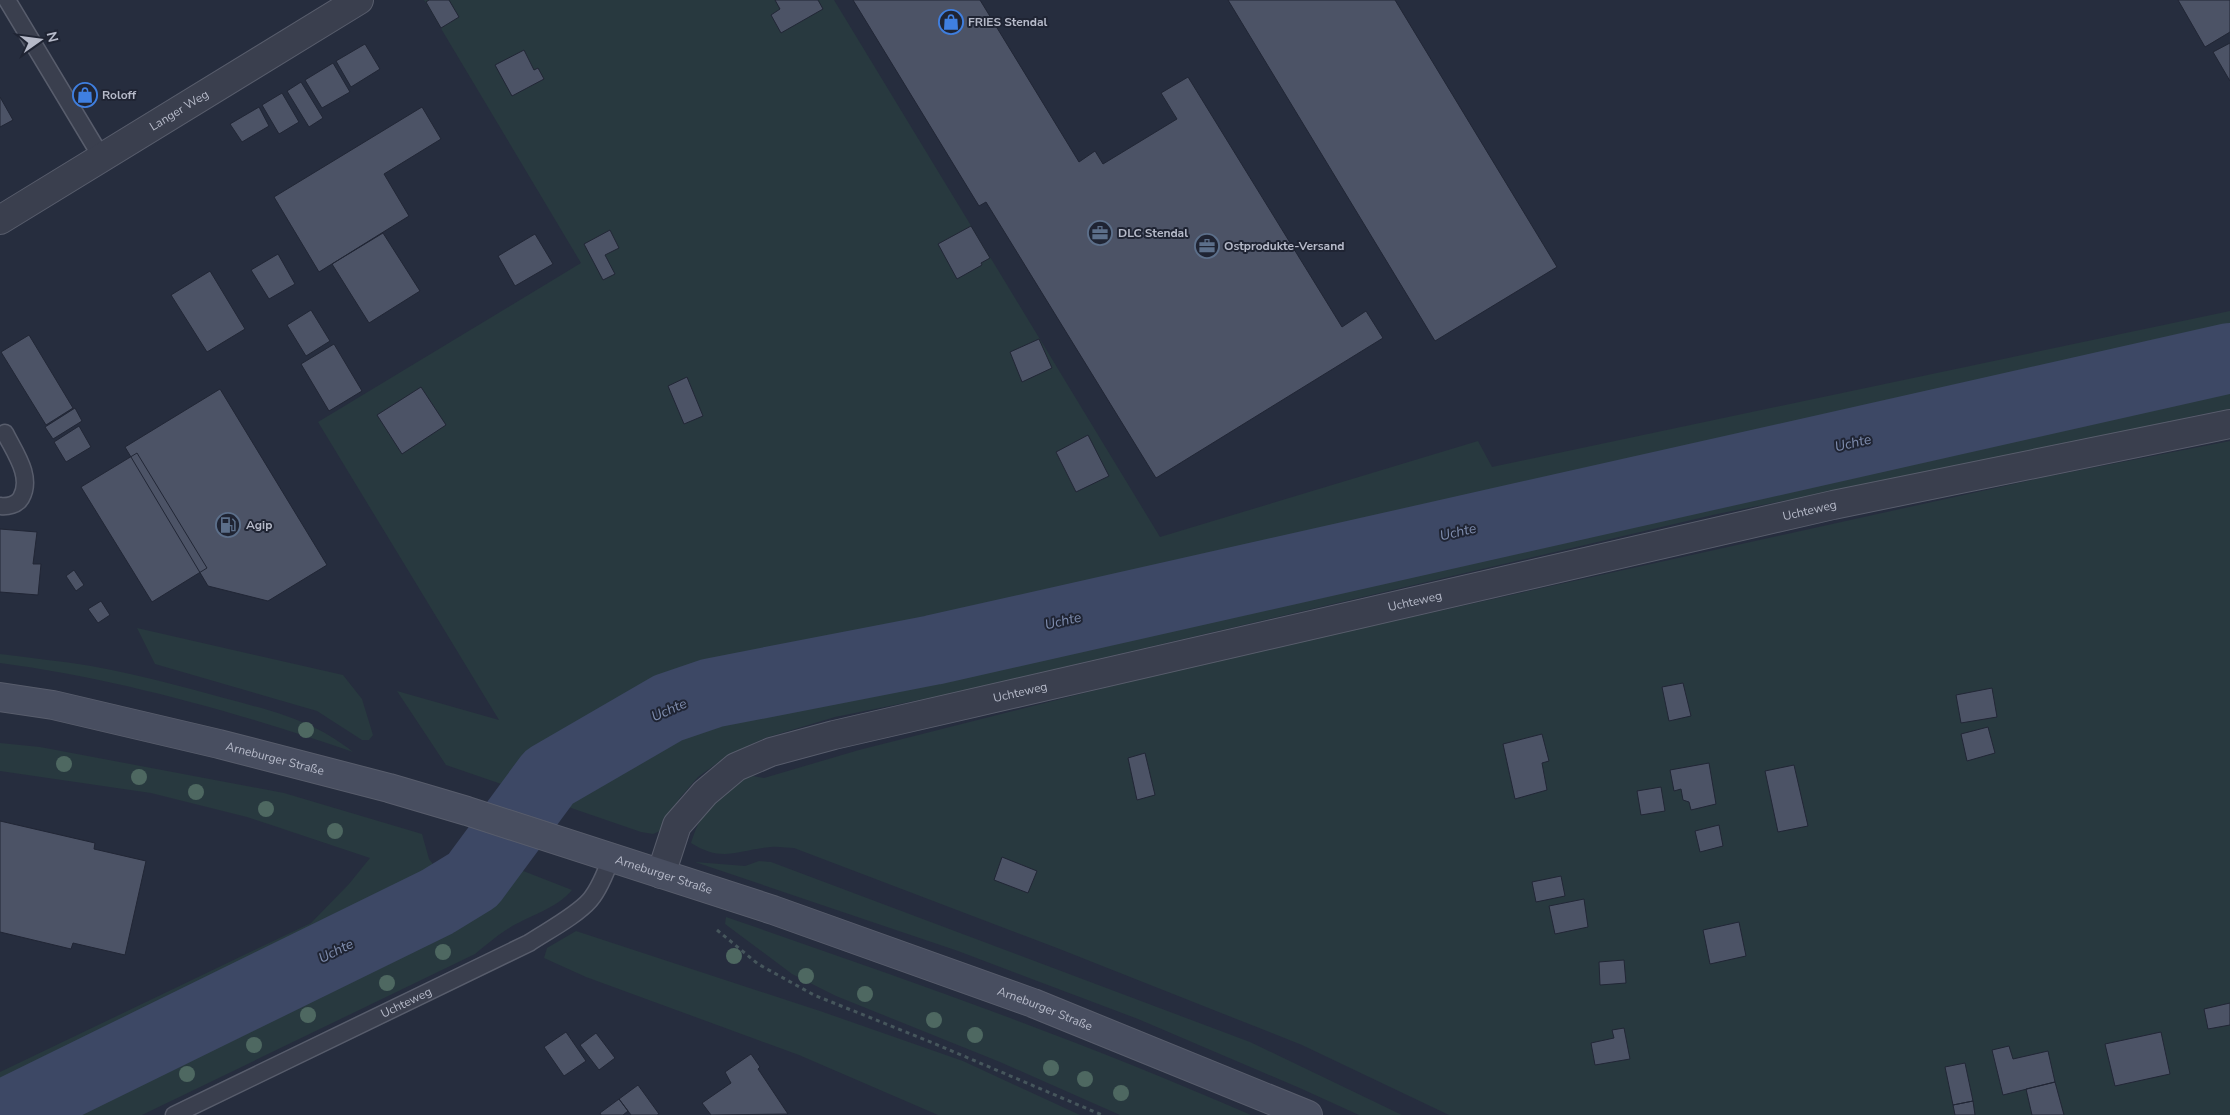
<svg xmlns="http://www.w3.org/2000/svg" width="2230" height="1115" font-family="'Nunito Sans',sans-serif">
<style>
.green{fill:#28393f}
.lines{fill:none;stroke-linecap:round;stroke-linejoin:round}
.river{stroke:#3d4865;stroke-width:70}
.building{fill:#4c5366;stroke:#212635}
.lane-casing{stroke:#585d6c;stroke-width:19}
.street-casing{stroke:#585d6c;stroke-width:30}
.secondary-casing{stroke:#585d6c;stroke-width:30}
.path{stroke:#46565c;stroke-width:3;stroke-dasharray:4 4;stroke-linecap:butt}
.lane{stroke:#3a3f4e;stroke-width:16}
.street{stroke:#3a3f4e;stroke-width:28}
.secondary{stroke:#484e60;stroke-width:28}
.tree{fill:#4e6861}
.labels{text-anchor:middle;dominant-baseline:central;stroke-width:4;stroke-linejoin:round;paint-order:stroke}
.poi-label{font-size:12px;font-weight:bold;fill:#b6bac9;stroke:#1f2433;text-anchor:start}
.street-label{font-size:12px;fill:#b6bac9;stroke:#1f2433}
.water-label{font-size:14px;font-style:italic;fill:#7f8dae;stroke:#1f2433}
</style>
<rect width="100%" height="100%" fill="#262d3e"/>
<!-- green -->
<path class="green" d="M424,0H834L1160,537L1478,441L1492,467L2230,311V409L2193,416L2119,435L1717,514L949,694L835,717L765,738L727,756L698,777L679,799L660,831L653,834L641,832L446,765L397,691L499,720L318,422L581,263Z
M2230,441V1115H1449L1302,1045L1057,948L794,848C787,848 778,846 771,847C738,850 722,863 691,843C704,804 714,798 747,775L764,778L859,750L1203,663L2045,477Z
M137,628L343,675L362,699L373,735L369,740H362L317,711L155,664Z
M0,654C30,658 61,661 91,666C136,674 180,686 224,698C272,711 313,720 353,752C243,714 116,678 0,663Z
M0,743L40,747L284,793L422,834L429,859L440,873L467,849L572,890C555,910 527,916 506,930C495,937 485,946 475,954L142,1115H0V1072L311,923L349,884L370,858L247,817L151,793L0,771Z
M759,861L771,862L1250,1042L1402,1115H1359L1302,1089L1138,1019L958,951L695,862L745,866Z
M726,917C903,978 1080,1040 1251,1115H1120L1000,1062L836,996L792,974L725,924Z
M576,931L820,1011L963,1061L1080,1115H938L799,1055L586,977L544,958L547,948Z"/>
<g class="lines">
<!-- river -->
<path class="river" d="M3,1115L437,902L473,880L549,777L668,708L712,693L933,650L2230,358"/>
</g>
<!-- building -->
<path class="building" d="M429,0H449L459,17L441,28L426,2Z
M775,0H818L823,9L781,33L771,15L780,9Z
M853,0H980L1079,162L1095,151L1103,164L1177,119L1161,93L1188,77L1342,327L1366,311L1383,338L1156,478L986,202L979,206Z
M1228,0H1395L1557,267L1435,341Z
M2178,0H2230V32L2205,47Z
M2230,43V81L2213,52Z
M365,44L380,69L351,87L336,61Z
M524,50L534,70L538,68L544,79L512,96L495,65Z
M333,63L350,92L322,108L305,80Z
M301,82L323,118L309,127L287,91Z
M282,93L299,122L279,134L262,105Z
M0,97L13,120L0,127Z
M259,107L269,126L242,142L230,124Z
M422,107L441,139L384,174L409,216L319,272L274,197Z
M971,226L990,258L981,263L982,265L957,279L938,244Z
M610,230L619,248L605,255L615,274L603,280L584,244Z
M383,233L420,291L369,323L332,264Z
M535,234L553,264L515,286L498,256Z
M278,254L295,284L269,299L251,270Z
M210,271L245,329L207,352L171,295Z
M311,310L330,341L306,356L287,325Z
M29,335L73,408L46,425L1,352Z
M1039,339L1052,368L1022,382L1010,352Z
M334,344L362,391L329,411L301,364Z
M687,377L703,416L684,424L668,386Z
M421,387L446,425L402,454L377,415Z
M220,389L327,565L268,601L208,586L125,447Z
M75,408L82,421L53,439L45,427Z
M79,426L91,447L66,462L54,442Z
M1088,435L1109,476L1076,492L1056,452Z
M137,453L207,568L152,602L81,487Z
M0,529L37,532L33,564H41L38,595L0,592Z
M74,570L84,585L76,591L66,576Z
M101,601L110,615L98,623L88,609Z
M1683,683L1691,716L1669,721L1662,687Z
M1992,688L1997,717L1961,723L1956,695Z
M1988,727L1995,753L1967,761L1961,734Z
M1542,734L1549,761L1542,763L1547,790L1515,799L1503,744Z
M1145,753L1155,795L1137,800L1128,758Z
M1709,763L1716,804L1691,810L1689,802L1683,800L1681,789L1674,791L1670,770Z
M1794,765L1808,826L1778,832L1765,771Z
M1661,787L1665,811L1641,815L1637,791Z
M0,821L95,843L94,849L146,861L125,955L73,943L71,949L0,932Z
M1719,825L1723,846L1700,852L1695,831Z
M1002,857L1037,871L1028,893L994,880Z
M1561,876L1565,896L1536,902L1532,882Z
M1584,899L1588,927L1555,934L1549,906Z
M1739,922L1746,956L1710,964L1703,930Z
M1624,960L1626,983L1600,985L1599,962Z
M2230,1003V1025L2208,1029L2204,1009Z
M1624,1028L1630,1059L1595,1065L1591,1043L1614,1038L1612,1030Z
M566,1032L586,1061L564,1076L544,1047Z
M2161,1032L2170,1074L2115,1086L2105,1044Z
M596,1033L615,1058L599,1070L580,1045Z
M2009,1046L2013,1059L2048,1051L2055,1082L2003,1095L1992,1050Z
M751,1054L760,1067L758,1069L788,1114L711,1115L702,1103L731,1083L725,1072Z
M1965,1063L1973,1101L1953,1105L1945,1067Z
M2055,1082L2064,1115H2032L2026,1089Z
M638,1085L659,1114L657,1115H631L619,1099Z
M619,1099L628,1111L623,1115H601L600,1113Z
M1973,1101L1975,1115H1955L1953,1105Z"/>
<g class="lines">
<defs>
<g id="lane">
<path d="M7,0L102,158"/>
<path d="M0,506C7,507 17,505 21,498C33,477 15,453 5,433"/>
<path id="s1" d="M174,1115L529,943C547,931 576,916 590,900C600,888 606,872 611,858"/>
</g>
<g id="street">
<path id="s2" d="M0,220L359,0"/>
<path id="s3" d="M661,874L677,825L705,793L736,767L771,752L834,735L1833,505L2230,424"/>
</g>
<g id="secondary">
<path id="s4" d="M0,697L53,705L219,744L389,788L467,811L773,910L1033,1003L1308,1115"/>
</g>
</defs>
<!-- lane casing -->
<use href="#lane" class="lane-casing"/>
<!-- street casing -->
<use href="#street" class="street-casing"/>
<!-- secondary casing -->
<use href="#secondary" class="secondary-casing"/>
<!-- path -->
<path class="path" d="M717,930L758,964L814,995L933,1043L1102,1115"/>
<!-- lane -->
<use href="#lane" class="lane"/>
<!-- street -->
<use href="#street" class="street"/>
<!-- secondary -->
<use href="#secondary" class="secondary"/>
</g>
<!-- trees -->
<g class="tree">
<circle cx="306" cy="730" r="8"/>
<circle cx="64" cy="764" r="8"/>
<circle cx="139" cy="777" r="8"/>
<circle cx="196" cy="792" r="8"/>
<circle cx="266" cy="809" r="8"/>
<circle cx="335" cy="831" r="8"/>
<circle cx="443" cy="952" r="8"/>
<circle cx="734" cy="956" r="8"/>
<circle cx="806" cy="976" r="8"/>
<circle cx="387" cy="983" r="8"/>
<circle cx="865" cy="994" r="8"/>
<circle cx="308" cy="1015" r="8"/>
<circle cx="934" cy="1020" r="8"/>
<circle cx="975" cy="1035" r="8"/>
<circle cx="254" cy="1045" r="8"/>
<circle cx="1051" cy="1068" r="8"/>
<circle cx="187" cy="1074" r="8"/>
<circle cx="1085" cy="1079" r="8"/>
<circle cx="1121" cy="1093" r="8"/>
</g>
<!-- icons -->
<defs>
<symbol id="shop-ring" viewBox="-11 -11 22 22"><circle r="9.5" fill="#1f2433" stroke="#3f7fe0" stroke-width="1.5"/><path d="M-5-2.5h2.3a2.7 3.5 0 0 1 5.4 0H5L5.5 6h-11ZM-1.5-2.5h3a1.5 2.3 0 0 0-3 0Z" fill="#3f7fe0"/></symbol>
<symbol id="office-ring" viewBox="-11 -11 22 22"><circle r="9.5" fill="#1f2433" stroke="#5c6f8a" stroke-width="1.5"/><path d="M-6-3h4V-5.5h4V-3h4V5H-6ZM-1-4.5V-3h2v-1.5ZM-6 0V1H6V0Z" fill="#5c6f8a"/></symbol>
<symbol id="fuel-ring" viewBox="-11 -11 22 22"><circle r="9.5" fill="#1f2433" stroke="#5c6f8a" stroke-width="1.5"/><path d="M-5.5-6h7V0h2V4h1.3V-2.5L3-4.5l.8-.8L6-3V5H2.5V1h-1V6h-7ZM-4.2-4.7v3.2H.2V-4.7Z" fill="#5c6f8a"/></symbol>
</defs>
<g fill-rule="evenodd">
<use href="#shop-ring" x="937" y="8" width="28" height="28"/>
<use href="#shop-ring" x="71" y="81" width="28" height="28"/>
<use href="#office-ring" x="1086" y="219" width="28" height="28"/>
<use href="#office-ring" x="1193" y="232" width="28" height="28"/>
<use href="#fuel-ring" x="214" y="511" width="28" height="28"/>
</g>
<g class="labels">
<!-- poi labels -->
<g class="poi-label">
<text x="968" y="22">FRIES Stendal</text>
<text x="102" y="95">Roloff</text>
<text x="1118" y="233">DLC Stendal</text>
<text x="1224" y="246">Ostprodukte-Versand</text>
<text x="246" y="525">Agip</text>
</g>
<!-- street labels -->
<g class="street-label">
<text stroke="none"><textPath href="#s2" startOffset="210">Langer Weg</textPath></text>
<text stroke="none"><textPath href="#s3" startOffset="1239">Uchteweg</textPath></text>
<text stroke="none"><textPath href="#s3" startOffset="834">Uchteweg</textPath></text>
<text stroke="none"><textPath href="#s3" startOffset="429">Uchteweg</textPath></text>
<text stroke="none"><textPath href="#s4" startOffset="282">Arneburger Straße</textPath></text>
<text stroke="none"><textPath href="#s4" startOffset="688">Arneburger Straße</textPath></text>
<text stroke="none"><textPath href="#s1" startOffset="258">Uchteweg</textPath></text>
<text stroke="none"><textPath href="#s4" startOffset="1092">Arneburger Straße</textPath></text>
</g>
<!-- water labels -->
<g class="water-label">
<text transform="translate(1853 443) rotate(-13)">Uchte</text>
<text transform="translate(1458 532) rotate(-13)">Uchte</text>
<text transform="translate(1063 621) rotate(-13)">Uchte</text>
<text transform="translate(669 710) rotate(-24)">Uchte</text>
<text transform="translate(336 951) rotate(-26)">Uchte</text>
</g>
</g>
<!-- north arrow -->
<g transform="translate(40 40) rotate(76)" stroke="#1f2433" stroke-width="4" paint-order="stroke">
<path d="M0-4L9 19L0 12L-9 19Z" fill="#b6bac9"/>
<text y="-8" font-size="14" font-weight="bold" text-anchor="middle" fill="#b6bac9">N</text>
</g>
</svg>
